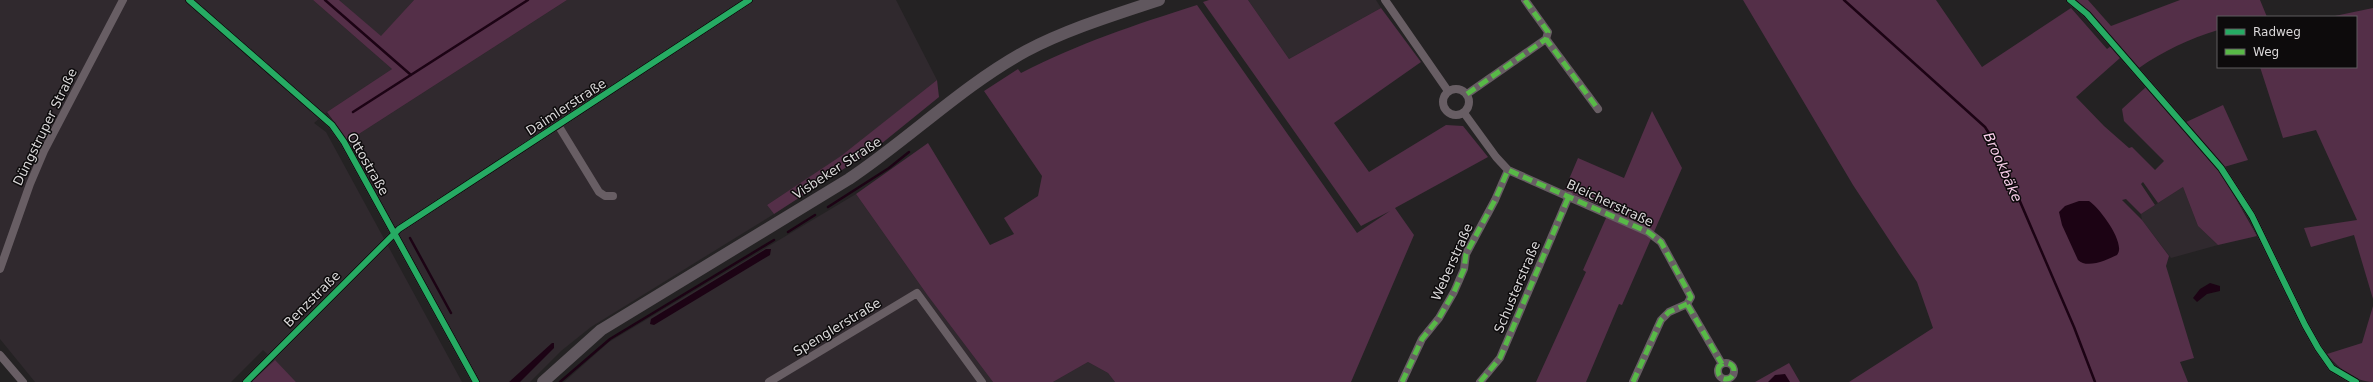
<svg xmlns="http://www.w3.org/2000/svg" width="2373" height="382" font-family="'DejaVu Sans',sans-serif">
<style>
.built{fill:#30292e}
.green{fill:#542f48}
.water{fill:#1c0314}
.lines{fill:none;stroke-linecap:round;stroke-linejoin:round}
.stream{stroke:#1c0314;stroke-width:2.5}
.street{stroke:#685e64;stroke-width:8}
.secondary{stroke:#60575e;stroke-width:12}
.quiet{stroke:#58b947;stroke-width:5;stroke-dasharray:10 5;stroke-linecap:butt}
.cycleway-casing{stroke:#0d0b0c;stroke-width:8}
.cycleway{stroke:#26ab63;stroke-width:6}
.labels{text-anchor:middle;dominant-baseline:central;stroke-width:3;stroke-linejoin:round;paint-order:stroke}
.street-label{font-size:13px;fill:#dad8d9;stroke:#0d0b0c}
.water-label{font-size:14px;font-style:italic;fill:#f7cde8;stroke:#0d0b0c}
</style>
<rect width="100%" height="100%" fill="#242223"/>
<!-- built -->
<path class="built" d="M0,0H313L392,69L327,112L314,123L326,132L462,382H296L263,350L231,382H35L0,339Z
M339,0H414L381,37Z
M567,0H896L937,80L841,157L767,205L774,214L591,327L561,351L530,382H480L348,141Z
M1248,0H1376L1381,8L1289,59Z
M2183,187L2198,226L2218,245L2171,258L2142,220L2141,214Z
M856,194L928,296L993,382H564L609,342Z
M1088,362L1108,373L1115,382H1053Z"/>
<!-- green -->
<path class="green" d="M313,0H339L381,36L414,0H567L348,141L327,112L392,69Z
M1209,0H1248L1289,59L1381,8L1421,62L1334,123L1369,172L1446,125L1463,126L1488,157L1395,208L1414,235L1351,382H1115L1108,373L1088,362L1053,382H993L928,296L856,194L928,143L990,245L1014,234L1004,218L1038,196L1042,176L984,91L1018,69L1021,73C1080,43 1134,25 1197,5L1357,233L1390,211L1361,226L1203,2Z
M1743,0H1936L1982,67L2071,8L2107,49L2111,46L2120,58L2076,97L2104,126L2129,148L2132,147L2155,170L2164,161L2124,121L2122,109L2146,87L2219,169L2257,236L2218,245L2198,226L2183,187L2158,203L2143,182L2141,184L2155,205L2141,214L2126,199L2122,200L2142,220L2169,256L2166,266L2194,358L2180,362L2188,382H1849L1933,328L1917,282L1853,185Z
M2075,0H2088L2111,26L2180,0H2260L2267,17H2218V30C2189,39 2163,51 2139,68Z
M2373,8V299L2354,235L2311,247L2304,228L2357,220L2316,130L2283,138L2260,67H2356V17H2330Z
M937,80L939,97L876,148L774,214L767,205L841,156Z
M2223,105L2248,160L2224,167L2184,123Z
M1652,111L1682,168L1622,305L1619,304L1586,382H1536L1586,272L1583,270L1610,209L1564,191L1578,158L1624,178Z
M2373,306V382C2355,382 2338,368 2327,354L2362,343Z
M275,360L296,382H253L252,381Z
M1789,363L1800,382H1755Z"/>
<!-- water -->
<path class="water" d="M2079,201H2089C2099,207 2127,244 2117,255C2107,260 2087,269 2078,260L2062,225L2059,212L2065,206Z
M766,249H771L770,255L654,325L650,324L651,319Z
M2210,283L2220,286V291L2207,294L2197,302L2193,298L2200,289Z
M552,343H554V348L520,382H509Z
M1785,374L1790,382H1768L1775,375Z"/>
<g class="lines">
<!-- stream -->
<path class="stream" d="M325,0L411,75
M1844,0L1985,127L1994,141L2074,327L2095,382
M353,112L528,0
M828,207L889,168L909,152
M788,232L815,215
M410,238L451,313
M560,382L610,339L774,240"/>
<!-- street -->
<path class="street" d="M189,0L332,125L344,142L476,382
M1385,0L1448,91
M1525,0L1548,32L1546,39L1598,109
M2070,0L2087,14L2221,168L2252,216L2305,325L2318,348L2332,368L2356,382
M1443 102a13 13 0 1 1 26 0a13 13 0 1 1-26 0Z
M1467,94L1546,39
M1464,113L1496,157L1508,170L1648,232L1661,242L1691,297L1687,304L1722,364
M558,125L599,192L605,196H613
M0,269L30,184L44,151L123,0
M0,355L23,382
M1718 371a8 8 0 1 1 16 0a8 8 0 1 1-16 0Z
M246,382L399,229L749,0
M769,382L917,293L982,382
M1402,382L1422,339L1439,318L1454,292L1464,269L1466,254L1495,200L1508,170
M1480,382L1500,358L1569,196
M1633,382L1661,320L1669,312L1687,304"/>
<!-- secondary -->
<path class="secondary" d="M543,382L601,330L849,179C909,139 962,86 1026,51C1068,29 1114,15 1159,0"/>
<!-- quiet -->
<path class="quiet" d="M1525,0L1548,32L1546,39L1598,109
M1467,94L1546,39
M1718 371a8 8 0 1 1 16 0a8 8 0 1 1-16 0Z
M1402,382L1422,339L1439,318L1454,292L1464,269L1466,254L1495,200L1508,170L1648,232L1661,242L1691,297L1687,304L1722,364
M1480,382L1500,358L1569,196
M1633,382L1661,320L1669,312L1687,304"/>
<defs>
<path id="cycleway" d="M189,0L332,125L344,142L476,382
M2070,0L2087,14L2221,168L2252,216L2305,325L2318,348L2332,368L2356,382
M246,382L399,229L749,0"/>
</defs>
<!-- cycleway casing -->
<use href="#cycleway" class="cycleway-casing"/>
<!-- cycleway -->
<use href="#cycleway" class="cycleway"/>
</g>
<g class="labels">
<!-- street labels -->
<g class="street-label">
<text transform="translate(566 107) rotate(-33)">Daimlerstraße</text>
<text transform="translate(45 127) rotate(-64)">Düngstruper Straße</text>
<text transform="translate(368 164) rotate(60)">Ottostraße</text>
<text transform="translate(837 168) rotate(-33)">Visbeker Straße</text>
<text transform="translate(1610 203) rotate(25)">Bleicherstraße</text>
<text transform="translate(1452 262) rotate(-66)">Weberstraße</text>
<text transform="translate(1517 287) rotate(-67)">Schusterstraße</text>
<text transform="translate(312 299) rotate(-45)">Benzstraße</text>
<text transform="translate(837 327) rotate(-31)">Spenglerstraße</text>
</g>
<!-- water labels -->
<g class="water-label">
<text transform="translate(2003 167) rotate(66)">Brookbäke</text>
</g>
</g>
<!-- legend -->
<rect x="2217" y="16" width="140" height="52" fill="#0d0b0c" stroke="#5f5d5e"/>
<rect x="2225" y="29" width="20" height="6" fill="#26ab63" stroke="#5f5d5e"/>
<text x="2253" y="36" font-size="12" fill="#dad8d9">Radweg</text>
<rect x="2225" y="49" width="20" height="6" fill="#58b947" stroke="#5f5d5e"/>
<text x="2253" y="56" font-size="12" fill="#dad8d9">Weg</text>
</svg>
